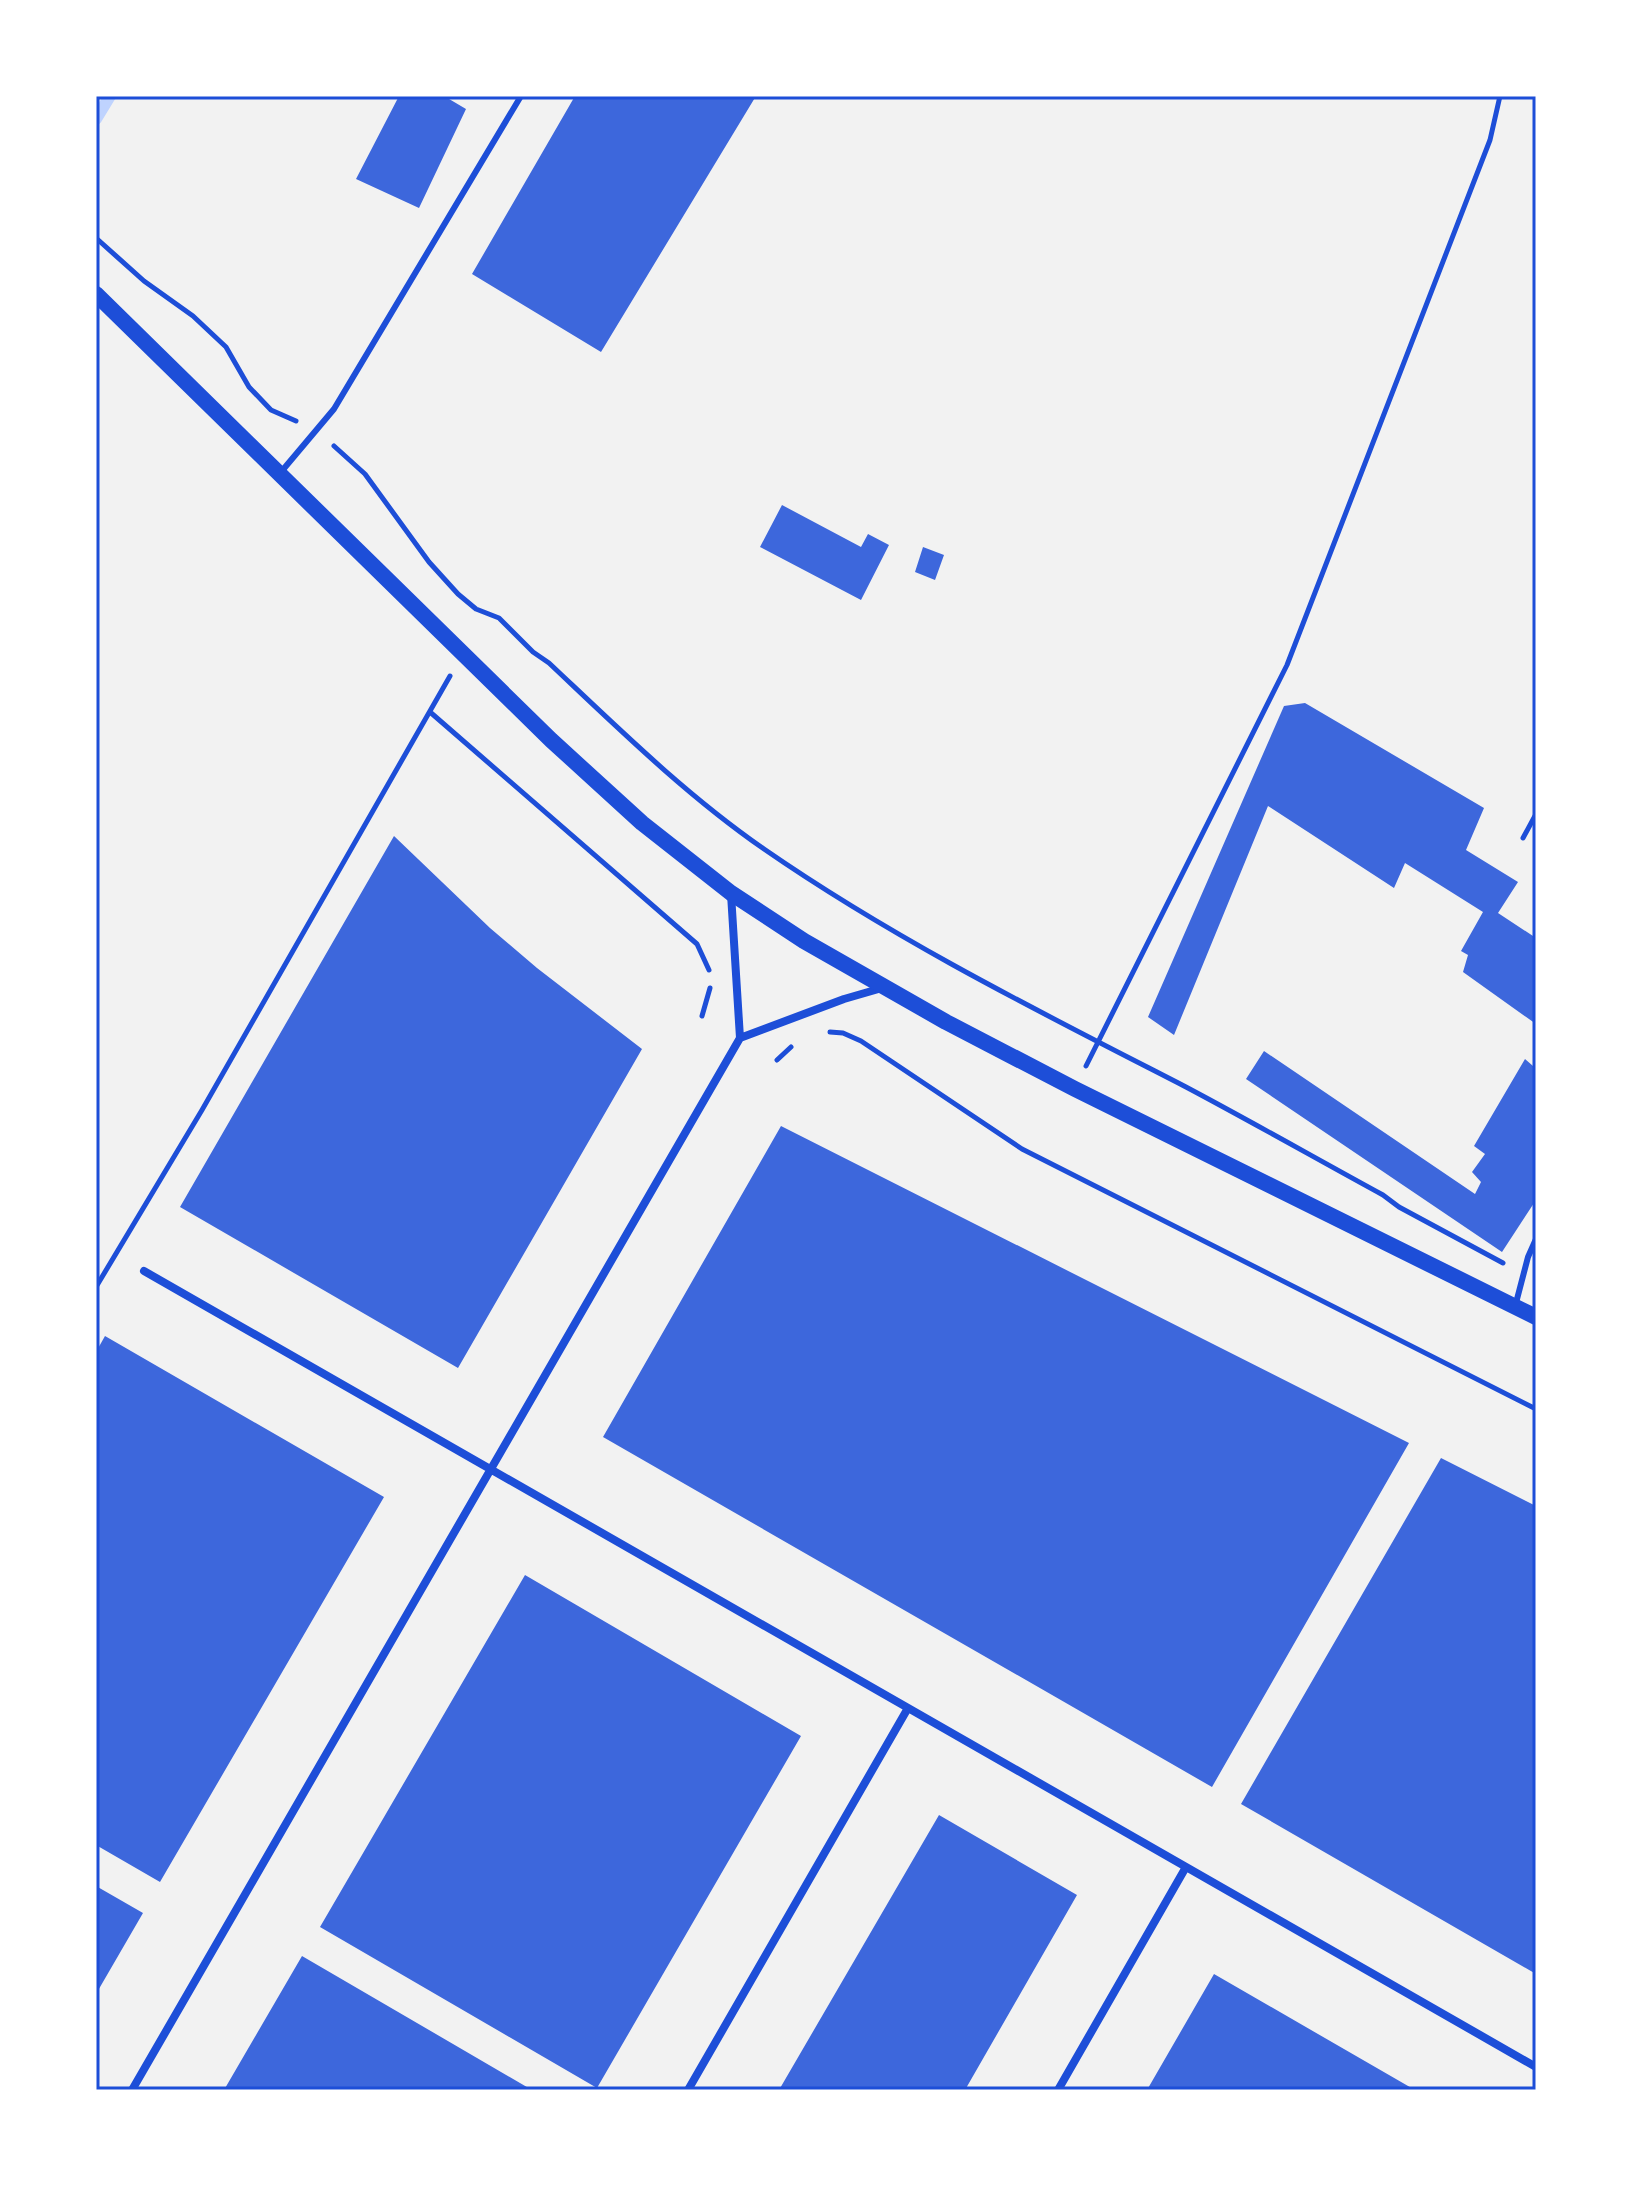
<svg xmlns="http://www.w3.org/2000/svg" width="1632" height="2186" font-family="'IBM Plex Sans',sans-serif">
<style>
.lines{fill:none;stroke-linecap:round;stroke-linejoin:round}
.stream{stroke:#bfd3fe;stroke-width:12}
.building{fill:#3d67dc}
.path{stroke:#1d4ed8;stroke-width:5}
.service{stroke:#1d4ed8;stroke-width:6}
.minor{stroke:#1d4ed8;stroke-width:8}
.secondary{stroke:#1d4ed8;stroke-width:16}
.neatline{fill:none;stroke:#1d4ed8;stroke-width:3}
</style>
<rect width="100%" height="100%" fill="#f2f2f2"/>
<g class="lines">
<!-- stream -->
<path class="stream" d="M96,119L110,96"/>
</g>
<!-- building -->
<path class="building" d="M399,96H444L466,109L419,208L356,179Z
M575,96H756L601,352L472,274Z
M782,505L861,547L868,534L889,545L861,600L760,547Z
M923,547L944,555L935,580L915,572Z
M1305,703L1484,808L1466,850L1518,882L1498,913L1536,938V1024L1463,972L1468,955L1461,951L1483,912L1405,863L1394,888L1268,806L1174,1035L1148,1017L1284,706Z
M394,836L490,928L537,968L642,1049L458,1368L180,1207Z
M1264,1051L1475,1194L1481,1182L1472,1172L1485,1154L1474,1146L1525,1059L1533,1066L1536,1062V1200L1502,1252L1246,1079Z
M781,1126L1409,1443L1212,1787L603,1437Z
M105,1336L384,1497L160,1882L96,1845V1352Z
M1441,1458L1536,1506V1974L1241,1804Z
M525,1575L801,1736L597,2088L320,1927Z
M939,1815L1077,1895L965,2090H779Z
M96,1886L143,1913L96,1994Z
M302,1956L532,2090H224Z
M1214,1974L1415,2090H1147Z"/>
<g class="lines">
<!-- path -->
<path class="path" d="M96,238L144,281L193,316L226,347L249,387L271,410L296,421
M334,446L365,474L429,562L458,594L476,609L499,618L533,652L549,663C618,728 686,795 764,849C897,941 1042,1013 1186,1087C1252,1122 1317,1159 1383,1195L1399,1207L1503,1263
M430,712L697,944L709,970
M1523,838L1536,814
M702,1016L710,988
M830,1032L843,1033L861,1041L1022,1149L1536,1409
M777,1060L791,1047
M1086,1066L1287,665L1490,140L1500,96
M96,1287L202,1110L450,676"/>
<!-- service -->
<path class="service" d="M281,472L334,409L521,96
M1516,1303L1528,1257L1536,1239"/>
<!-- minor -->
<path class="minor" d="M740,1038L844,999L882,988
M144,1271L1536,2067
M132,2090L740,1038L731,894
M688,2090L908,1708
M1058,2090L1186,1867"/>
<!-- secondary -->
<path class="secondary" d="M96,294L551,740L642,823L731,893L804,941L946,1022L1075,1089L1536,1317"/>
</g>
<!-- border -->
<rect width="1632" height="2186" fill="none" stroke="#ffffff" stroke-width="196"/>
<rect x="98" y="98" width="1436" height="1990" class="neatline"/>
</svg>
